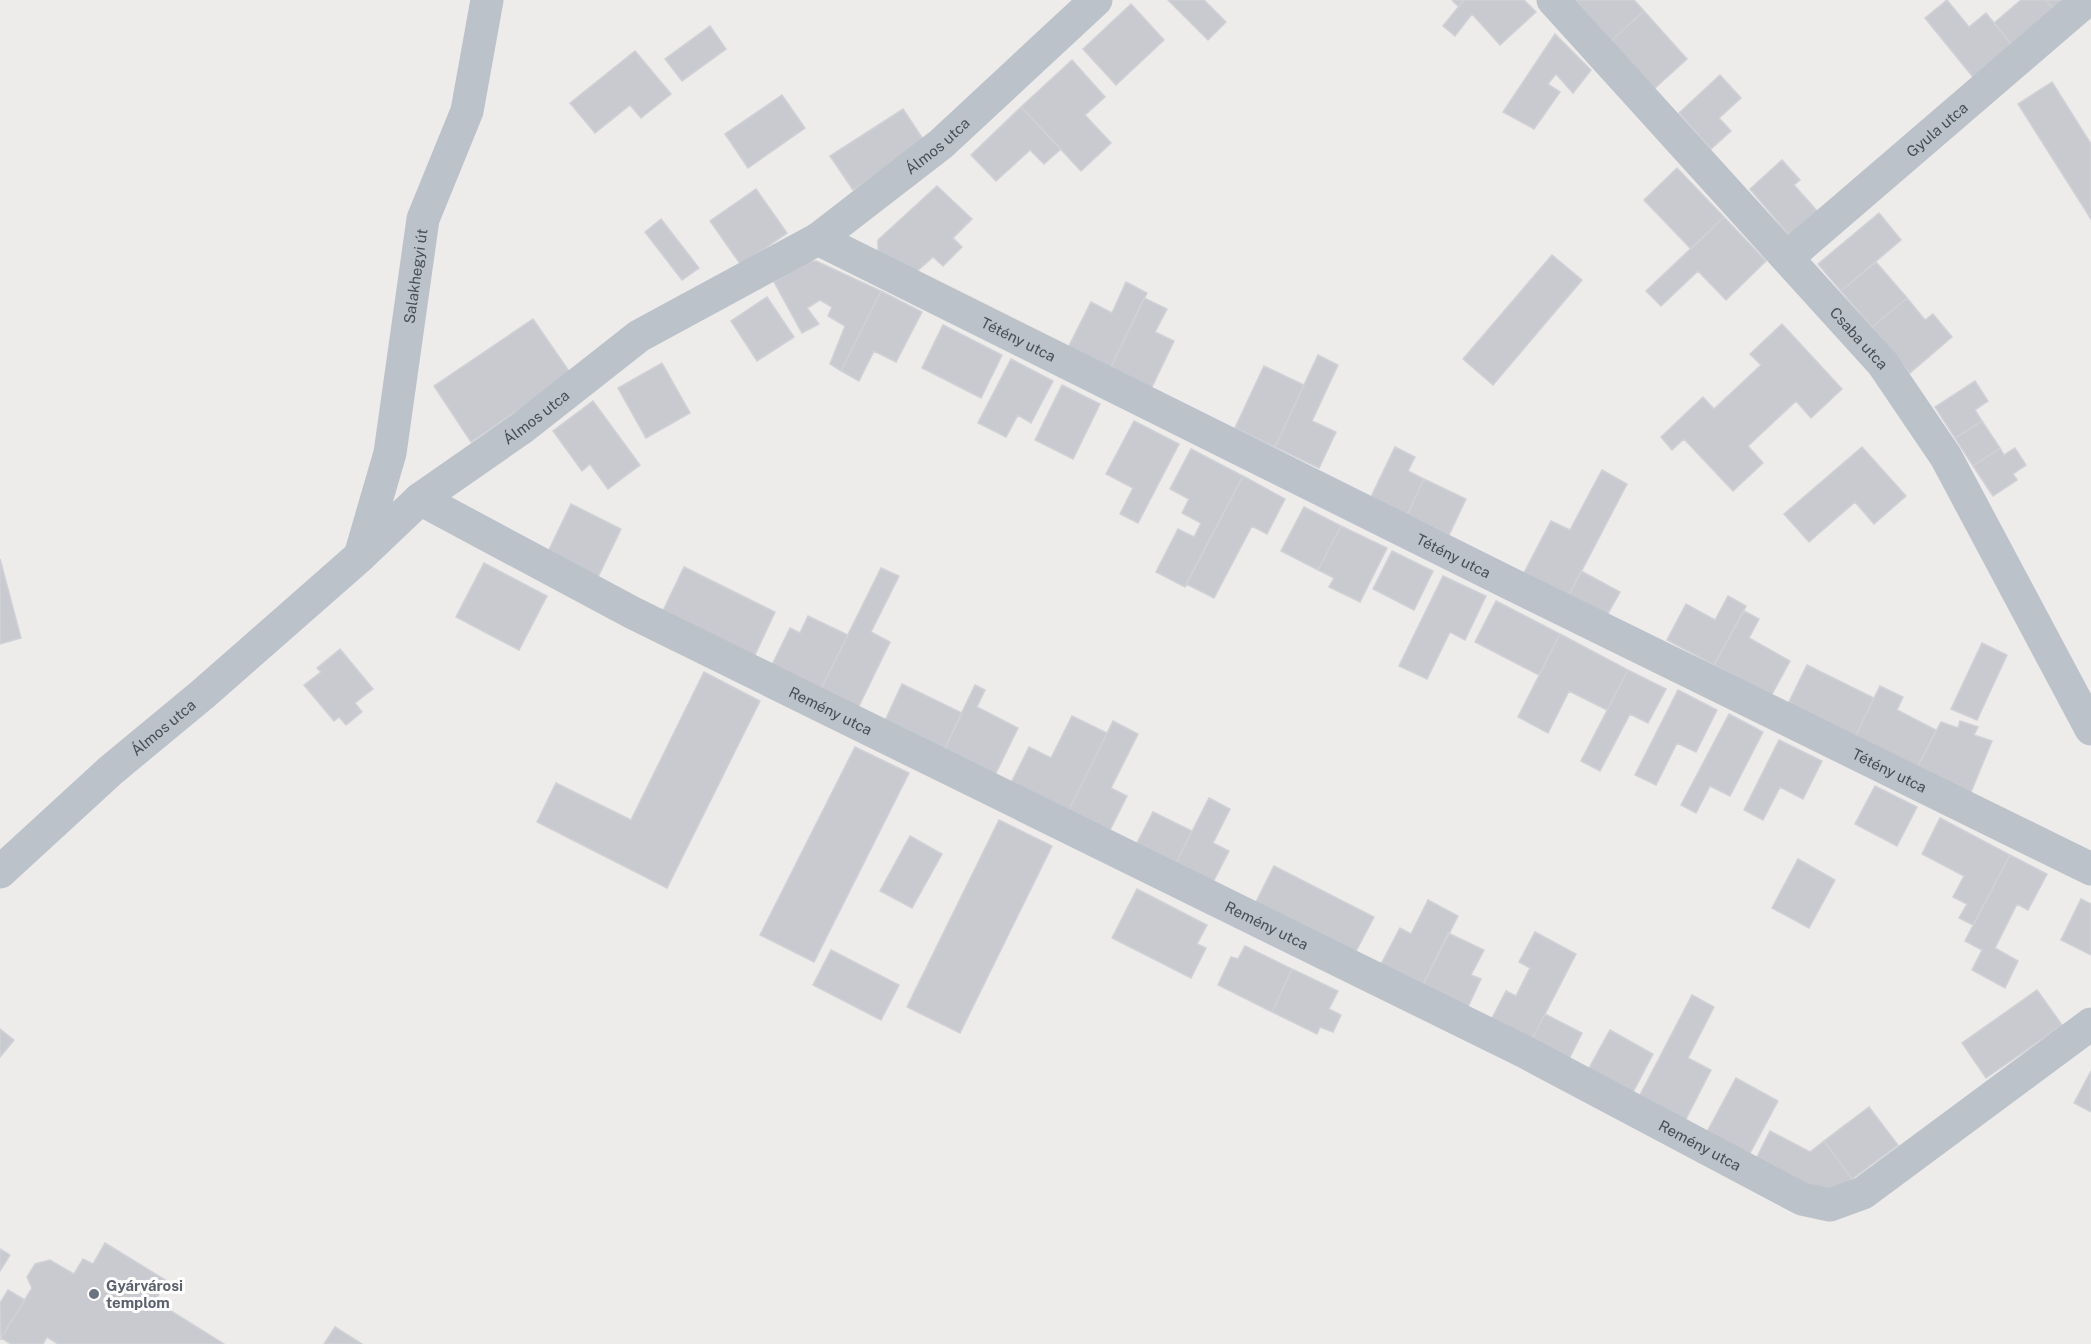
<svg xmlns="http://www.w3.org/2000/svg" width="2091" height="1344" font-family="'Public Sans',sans-serif">
<style>
.building{fill:#c9cad0;stroke:#d0d1d6;stroke-width:1.5}
.lines{fill:none;stroke-linecap:round;stroke-linejoin:round}
.minor{stroke:#bbc2c9;stroke-width:33}
.worship-dot{fill:#6b7280;stroke:#fff;stroke-width:2}
.labels{text-anchor:middle;dominant-baseline:central;stroke-width:6;stroke-linejoin:round;paint-order:stroke}
.street-label{font-size:15px;fill:#464e56;stroke:#fff}
.worship-label{font-size:15px;font-weight:bold;fill:#5b616d;stroke:#fff;text-anchor:start}
</style>
<rect width="100%" height="100%" fill="#eeebeb"/>
<!-- building -->
<path class="building" d="M1168,0H1204L1226,22L1208,40Z
M1452,0H1464L1459,7Z
M1464,0H1524L1536,12L1500,45L1472,14L1455,36L1443,26Z
M1575,0H1634L1644,11L1611,41Z
M1947,0L1969,27L1986,13L2016,50L1977,82L1925,18Z
M2021,0H2045L2057,12L2016,50L1994,23Z
M2045,0H2070L2057,12Z
M1131,4L1164,40L1116,85L1083,49Z
M1644,11L1687,59L1654,89L1611,41Z
M710,26L726,49L682,81L665,59Z
M1555,34L1591,70L1573,93L1556,74L1548,84L1560,92L1534,129L1503,112Z
M635,51L671,94L641,118L630,105L595,133L570,103Z
M1072,60L1105,97L1085,115L1111,143L1081,171L1021,107Z
M1720,75L1741,98L1719,118L1731,131L1711,149L1679,113Z
M2052,82L2091,144V219L2018,104Z
M782,95L805,128L748,168L725,134Z
M1021,107L1061,149L1044,164L1030,150L996,181L971,155Z
M903,109L925,142L853,190L830,156Z
M1782,160L1800,180L1794,185L1818,212L1790,236L1750,189Z
M1677,168L1724,217L1691,249L1644,200Z
M937,186L972,219L953,238L962,247L943,266L933,257L917,271L878,253V240Z
M756,189L787,233L741,265L710,221Z
M1879,213L1901,240L1841,291L1818,264Z
M1724,217L1766,261L1726,300L1698,271L1661,306L1646,291Z
M661,219L699,268L682,280L645,232Z
M1552,255L1582,280L1493,385L1463,359Z
M816,261L881,291L841,371L830,364L845,326L828,316L832,307L820,300L807,308L819,324L802,333L774,282L805,262Z
M1876,262L1907,298L1872,327L1841,291Z
M1126,282L1147,293L1110,369L1068,348L1091,302L1112,313Z
M881,291L922,312L896,362L874,351L859,381L841,371Z
M767,297L794,337L757,361L731,321Z
M1144,298L1167,309L1155,332L1174,341L1151,389L1110,369Z
M1907,298L1925,320L1933,314L1952,337L1910,373L1872,327Z
M533,319L571,374L471,442L434,386Z
M1782,324L1842,389L1811,418L1796,401L1748,446L1763,463L1733,491L1684,439L1672,450L1661,437L1703,397L1714,409L1761,365L1750,354Z
M943,325L1002,355L981,398L922,368Z
M1318,355L1338,365L1312,421L1336,432L1319,468L1275,447Z
M1011,359L1053,381L1031,423L1018,415L1006,437L978,423Z
M662,363L690,413L646,438L618,388Z
M1264,366L1304,385L1275,447L1235,428Z
M1975,381L1988,401L1975,410L1982,421L1955,438L1935,407Z
M1062,385L1100,404L1073,459L1035,440Z
M593,401L640,465L608,489L590,464L582,471L553,431Z
M1134,421L1179,444L1138,523L1120,514L1133,488L1106,474Z
M1982,421L2000,448L1973,466L1955,438Z
M1395,447L1415,457L1408,471L1424,479L1407,515L1371,497Z
M1862,447L1906,496L1874,524L1855,502L1809,542L1784,514Z
M2000,448L2004,455L2015,448L2026,465L2013,474L2017,480L1993,496L1973,466Z
M1191,449L1243,476L1185,587L1156,572L1178,529L1194,537L1201,523L1182,513L1189,499L1170,489Z
M1602,470L1627,484L1568,597L1524,573L1551,521L1570,530Z
M1243,476L1285,499L1267,534L1252,526L1214,598L1186,584Z
M1424,479L1466,499L1449,535L1407,515Z
M571,504L621,529L597,579L547,554Z
M1304,507L1341,526L1318,570L1281,551Z
M1341,526L1387,548L1360,602L1329,587L1334,578L1318,570Z
M1392,551L1433,571L1414,610L1373,589Z
M0,559L21,638L0,644Z
M484,563L547,596L519,650L456,617Z
M684,567L775,612L754,657L662,613Z
M881,568L899,576L871,632L890,642L857,710L820,691Z
M1581,571L1620,592L1606,617L1568,597Z
M1443,576L1486,596L1465,640L1450,632L1427,679L1399,666Z
M1728,596L1746,606L1714,665L1667,640L1686,604L1715,620Z
M1496,601L1560,634L1539,675L1475,642Z
M1744,611L1759,619L1749,638L1790,661L1771,696L1714,665Z
M808,616L848,635L820,691L771,667L790,628L800,633Z
M1560,634L1628,670L1607,710L1569,691L1548,733L1518,717Z
M1982,643L2007,655L1977,720L1951,709Z
M340,649L373,689L355,703L362,712L346,725L339,717L334,721L304,685L321,672L317,668Z
M1807,665L1874,698L1855,737L1788,704Z
M1628,670L1666,689L1648,723L1630,714L1600,771L1581,761Z
M704,672L760,701L667,888L537,822L556,783L631,820Z
M902,684L962,713L943,752L884,723Z
M975,685L985,690L977,707L1018,728L994,777L943,752Z
M1880,686L1903,697L1897,710L1936,730L1917,768L1855,737Z
M1678,690L1717,710L1696,752L1677,743L1656,785L1635,775Z
M1729,714L1763,732L1730,796L1710,786L1696,813L1681,805Z
M1072,716L1107,733L1068,812L1011,783L1029,747L1051,758Z
M1113,721L1138,734L1111,788L1127,796L1109,832L1068,812Z
M1960,721L1978,727L1974,735L1992,741L1971,792L1917,768L1941,722L1958,728Z
M1779,740L1822,761L1803,799L1780,787L1763,820L1744,810Z
M855,747L909,773L814,962L760,935Z
M1875,786L1917,807L1897,846L1855,824Z
M1209,798L1230,809L1213,843L1229,851L1212,884L1175,865Z
M1153,812L1192,831L1175,865L1136,845Z
M1940,818L2010,855L1973,925L1959,918L1967,904L1953,897L1964,876L1922,854Z
M999,820L1052,846L960,1033L907,1007Z
M910,836L942,854L912,908L880,891Z
M2010,855L2047,874L2028,910L2017,904L1995,948L2018,961L2005,988L1972,970L1982,950L1965,941Z
M1798,859L1835,880L1809,928L1772,908Z
M1274,866L1374,917L1354,955L1255,904Z
M1137,889L1207,925L1197,944L1206,948L1191,978L1112,938Z
M2081,899L2091,904V955L2061,940Z
M1428,900L1458,916L1421,989L1379,968L1400,928L1411,934Z
M1535,932L1576,954L1530,1043L1490,1022L1506,991L1516,996L1530,968L1519,962Z
M1448,933L1484,950L1471,975L1481,979L1466,1011L1421,989Z
M1245,946L1292,969L1272,1012L1218,985L1231,957L1238,959Z
M831,950L899,985L881,1020L813,985Z
M1292,969L1338,991L1329,1009L1341,1015L1333,1032L1320,1027L1317,1034L1272,1012Z
M2037,990L2062,1025L1986,1078L1962,1043Z
M1692,995L1714,1007L1688,1058L1711,1070L1685,1121L1639,1097Z
M1545,1014L1582,1033L1567,1063L1530,1043Z
M0,1029L14,1040L0,1057Z
M1610,1030L1653,1054L1632,1094L1588,1070Z
M2091,1071V1112L2074,1103Z
M1736,1078L1778,1101L1749,1155L1707,1132Z
M1869,1107L1898,1145L1852,1179L1824,1141Z
M1770,1131L1810,1152L1824,1141L1852,1179L1829,1198L1756,1159Z
M105,1243L167,1281L155,1301L224,1344H58L47,1337L43,1344H11L1,1338L32,1288L27,1277L35,1264L50,1260L74,1274L83,1259L93,1264Z
M0,1249L10,1255L0,1271Z
M8,1290L25,1300L1,1338L0,1303Z
M335,1327L362,1344H324Z"/>
<g class="lines">
<!-- minor -->
<g class="minor">
<path id="s1" d="M1553,0L1883,364L1946,457L2091,729"/>
<path id="s2" d="M818,239L1511,584L2091,869"/>
<path id="s3" d="M1788,257L2087,0"/>
<path id="s4" d="M420,499L633,613L1525,1052L1802,1199L1830,1205L1863,1193L2091,1024"/>
<path id="s5" d="M360,556L390,453L423,219L467,111L487,0"/>
<path id="s6" d="M0,872L110,771L203,694L359,557L420,499L522,428L639,336L818,239L941,144L1096,0"/>
</g>
</g>
<!-- markers -->
<circle class="worship-dot" cx="94" cy="1294" r="6"/>
<g class="labels">
<!-- street labels -->
<g class="street-label">
<text stroke="none"><textPath href="#s3" startOffset="196">Gyula utca</textPath></text>
<text stroke="none"><textPath href="#s6" startOffset="1190">Álmos utca</textPath></text>
<text stroke="none"><textPath href="#s5" startOffset="286">Salakhegyi út</textPath></text>
<text stroke="none"><textPath href="#s1" startOffset="456">Csaba utca</textPath></text>
<text stroke="none"><textPath href="#s2" startOffset="224">Tétény utca</textPath></text>
<text stroke="none"><textPath href="#s6" startOffset="704">Álmos utca</textPath></text>
<text stroke="none"><textPath href="#s2" startOffset="710">Tétény utca</textPath></text>
<text stroke="none"><textPath href="#s4" startOffset="462">Remény utca</textPath></text>
<text stroke="none"><textPath href="#s6" startOffset="218">Álmos utca</textPath></text>
<text stroke="none"><textPath href="#s2" startOffset="1196">Tétény utca</textPath></text>
<text stroke="none"><textPath href="#s4" startOffset="948">Remény utca</textPath></text>
<text stroke="none"><textPath href="#s4" startOffset="1434">Remény utca</textPath></text>
</g>
<!-- worship labels -->
<g class="worship-label">
<text x="106" y="1285">Gyárvárosi<tspan x="106" dy="17">templom</tspan></text>
</g>
</g>
</svg>
